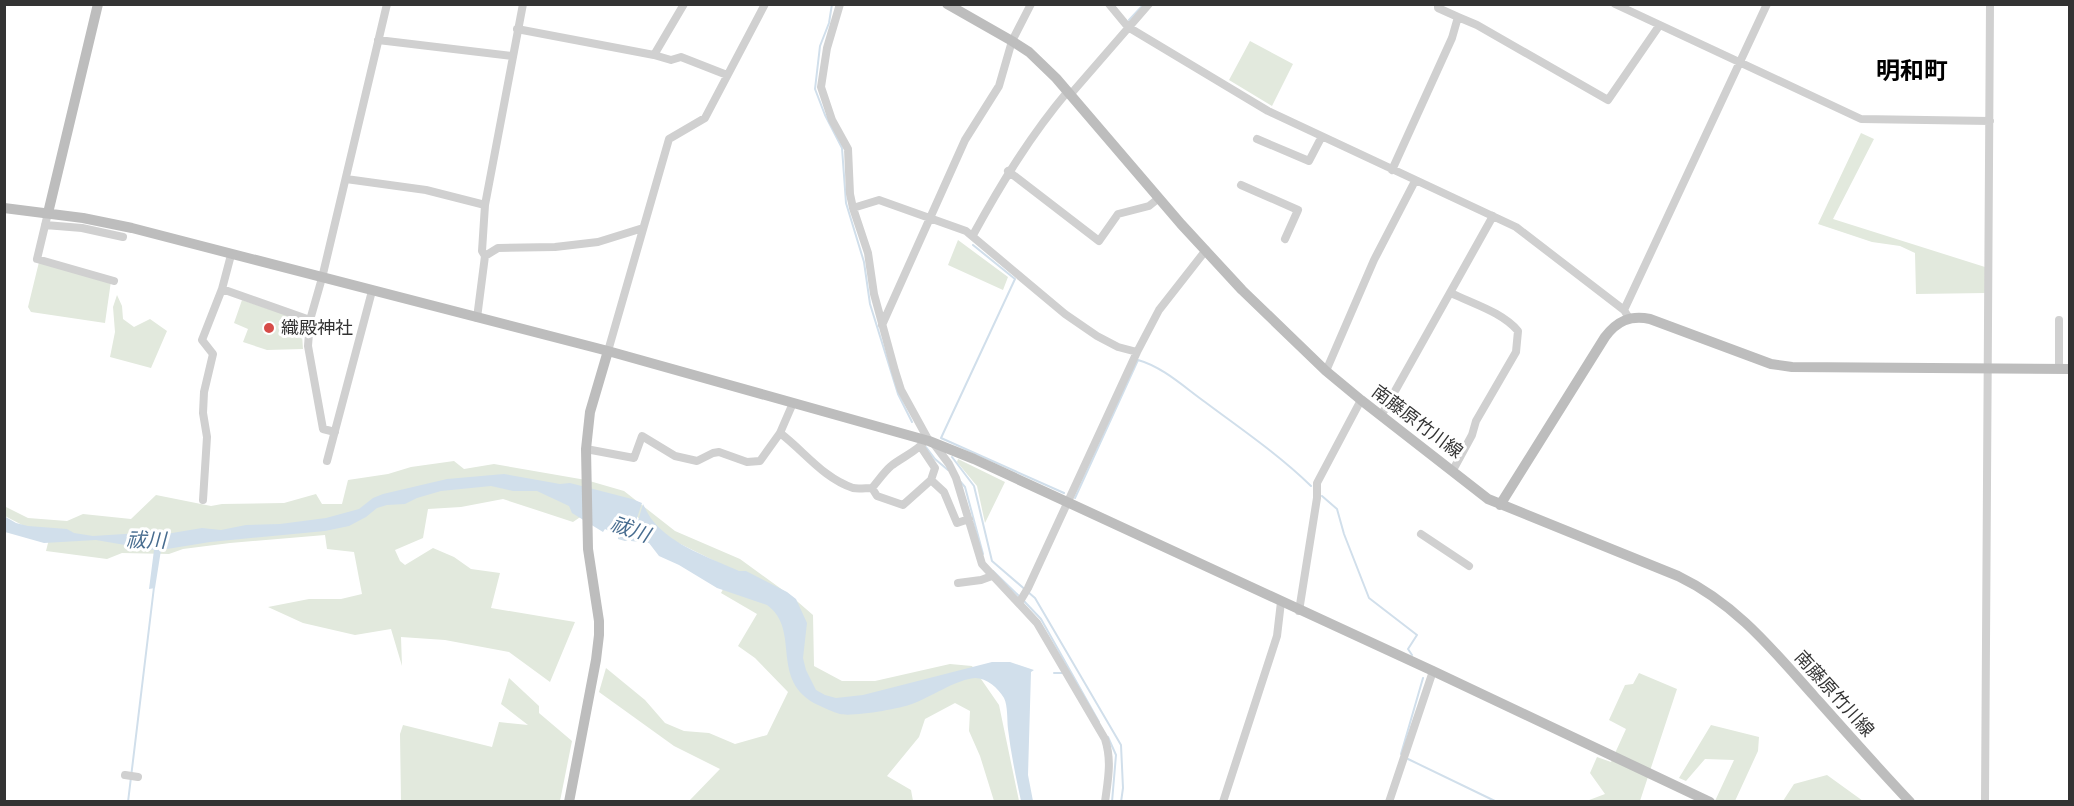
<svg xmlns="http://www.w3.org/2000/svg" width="2074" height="806" font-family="'Sofia Sans Condensed','Noto Sans JP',sans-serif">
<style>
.green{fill:#e2e9dd}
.water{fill:#d1dfeb}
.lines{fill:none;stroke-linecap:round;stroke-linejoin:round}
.stream{stroke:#d1dfeb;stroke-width:2}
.street{stroke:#d0d0d0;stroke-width:8}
.secondary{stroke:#bdbdbd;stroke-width:10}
.poi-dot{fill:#d64c48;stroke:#fff;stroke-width:2}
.labels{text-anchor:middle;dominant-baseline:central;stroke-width:6;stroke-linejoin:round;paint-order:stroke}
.poi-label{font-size:18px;fill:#333;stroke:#fff;text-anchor:start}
.street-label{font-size:18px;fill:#333;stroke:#fff}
.water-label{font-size:20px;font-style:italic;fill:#476c8f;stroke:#fff}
.district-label{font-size:24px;font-weight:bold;fill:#000;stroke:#fff}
</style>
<rect width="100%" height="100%" fill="#fff"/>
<!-- green -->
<path class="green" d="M1250,41L1293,64L1272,106L1229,80Z
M1861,133L1874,139L1833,219L1985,267L1986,293L1916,294L1915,253L1900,246L1872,242L1818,224Z
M958,240L1008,277L1003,290L948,265Z
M39,262L111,281L105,323L31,312L28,307Z
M117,295L122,306L123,319L134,327L150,319L167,331L151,368L110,357L115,332L113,307Z
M242,300L301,320L303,349L267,350L243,342L248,329L234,323Z
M958,459L1005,482L985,523L977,486L957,462Z
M454,461L464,469L494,464L586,480L624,491L675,531L740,559L791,596L813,615L814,666L842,681H875L950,664L972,666L999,705L1019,801H994L980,756L969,731L970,711L955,703L925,719L919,737L887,776L911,790L913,801H689L720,769L674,746L599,692L606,668L645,700L665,723L684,731L709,733L735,744L767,735L788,692L755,658L738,646L757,614L721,593L733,570L646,527L624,501H604L573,522L503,499L461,507L428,509L423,538L395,550L400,561L405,565L433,548L454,557L471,569L500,573L491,608L575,622L550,682L509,652L445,640L401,637L402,666L391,629L355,635L303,623L268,607L309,599H341L362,594L354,552L327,549L325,535L230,543L183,549L169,554L122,553L107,559L46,551L51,531L24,526L5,516L4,506L28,518L67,521L83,514L131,519L156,495L211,506L222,504L284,503L316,494L322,504H342L348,480L388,474L411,467Z
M1639,673L1677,689L1640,801L1584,802L1605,794L1590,773L1597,757L1611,762L1626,729L1609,720L1625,685L1633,684Z
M509,678L539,706V713L572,741L560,801H401L400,734L403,725L492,747L499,722L528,725L501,704Z
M1711,725L1759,737L1758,751L1735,801H1715L1734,760L1705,759L1686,781L1679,778Z
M1827,775L1863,801H1783L1794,784Z"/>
<!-- water -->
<path class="water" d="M504,474L560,484L570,483L632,499L642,503L636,521H638L643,504C646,510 649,516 653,521C673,546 711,558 739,571H746L787,592L796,599L807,623L803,658L806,670L816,690L825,695L836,698L863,695L992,662H1010L1034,670L1031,672L1028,775L1033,801H1021C1016,778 1011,754 1008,729C1007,721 1008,706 1004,698C998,688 987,678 975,678C957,679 929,698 912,704C899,709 852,717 840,714C833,712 825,708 818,705C768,681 802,630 767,605L717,588L679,565L659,556L649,543L631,541L636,524H635L629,540L625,541L618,539V535L605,529L603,532L572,513L569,506L537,491H513L491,486L441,491L417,498L405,504L387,505L377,508L366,517L349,526L325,531L210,542L161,550L155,588L149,589L154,550L96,540L44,543L5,532L4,516L16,523L28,526L67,529L74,533L93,536L140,533L160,535L202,528L221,530L246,525L280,524L326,518L359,509L373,498L383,494L447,479Z"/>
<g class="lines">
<!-- stream -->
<path class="stream" d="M832,4L829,23L820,46L815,89L825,115L842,148L846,203L864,262L870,304L898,394L912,422
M1129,20L1144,4
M973,245L1015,279L941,438L1064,493
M926,447L935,459L948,470
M952,457L974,486L992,561L1035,598L1121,745L1123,788L1121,802
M959,480L965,487L983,554
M1322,496L1337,509L1344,534L1369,598L1417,635L1408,649L1412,655
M1075,498L1138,360C1163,367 1184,387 1205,402C1241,429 1278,454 1311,486
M993,571L1019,596
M1023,600L1041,619L1099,722
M1054,673H1062
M1108,737L1116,755L1112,802
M1401,754L1423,678
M1408,759L1497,802
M128,802L154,587"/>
<!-- street -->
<path class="street" d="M840,4L827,48L821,87L832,120L848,149L850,194L853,208L868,253L874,294L895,371L901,390L929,441
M1109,4L1128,27L1268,111L1516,227L1624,310L1629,318
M1615,4L1861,119L1990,121
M1458,17L1477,25L1608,100L1659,26
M517,29L654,55L684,4
M378,40L512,56
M654,55L671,60L681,57L727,75
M1070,95L1149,4
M1257,139L1309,161L1321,138
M1392,170L1452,38L1458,17L1438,8V4
M1008,171L1099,241L1118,214L1149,206L1159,198
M346,179L426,190L485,205L523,4
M1241,185L1298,210L1285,239
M853,208L879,200L966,231L1065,314L1097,336L1118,347L1137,352
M48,213L37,259L114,281
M45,225L82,228L123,237
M973,235C1001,184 1030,136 1068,91
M485,256L482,251L485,205
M222,289L310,320
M1451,293C1473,304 1502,312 1518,331L1516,352L1476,421L1472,435L1453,470
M1624,310L1767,4
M477,318L485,256L498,248L555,247L598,242L643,228
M882,325L965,140L999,86L1012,41L1031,4
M608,351L669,139L705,118L765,4
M2059,369V320
M1326,371L1374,260L1415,181
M1381,416L1493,216
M335,432L323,429L308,346L310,320L322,278L387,4
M780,433C804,451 823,478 853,488C858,489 866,488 872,488C878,481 884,472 891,466C901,458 919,450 926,440
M934,444L949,464L956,478L982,564L1037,623L1105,739C1112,761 1108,779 1105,802
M586,449L634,458L642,436L675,456L697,461L713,453L719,452L747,462L760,461L780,433L793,403
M327,461L372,291
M931,480L944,492L957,523L969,519
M872,488L877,496L903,505L931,480L935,468L921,447
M203,500L207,437L203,413L204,392L213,354L202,340L222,289L231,255
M1421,534L1469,566
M958,583L981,580L992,576
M1019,603L1028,588L1137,352L1159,310L1206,250
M1299,611L1317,498V483L1361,400
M125,775L138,777
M1223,802L1277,636L1281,602
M1389,802L1433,671
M1985,802L1990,4"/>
<!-- secondary -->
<path class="secondary" d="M947,4L1012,41L1029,52L1056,78L1181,224L1242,290L1326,371L1361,400L1488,499L1678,576C1736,604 1772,649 1814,696C1846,732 1877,767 1910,802
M4,208L83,218L132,228L608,351L929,441L974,459L1433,671L1710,802
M48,213L98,4
M1500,505L1605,337C1617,321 1630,315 1650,319L1771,364L1792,367L2070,369
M569,802L596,660L599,635V621L588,549L586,449L590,412L608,351"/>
</g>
<!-- markers -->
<circle class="poi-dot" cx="269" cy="328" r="6"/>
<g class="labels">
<!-- poi labels -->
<g class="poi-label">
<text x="281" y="328">織殿神社</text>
</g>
<!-- street labels -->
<g class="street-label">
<text transform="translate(1417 422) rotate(37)">南藤原竹川線</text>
<text transform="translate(1834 694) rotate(48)">南藤原竹川線</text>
</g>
<!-- water labels -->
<g class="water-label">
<text transform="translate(630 530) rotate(19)">祓川</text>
<text transform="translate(146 541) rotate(1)">祓川</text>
</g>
<!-- district labels -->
<g class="district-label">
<text x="1912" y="71">明和町</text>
</g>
</g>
<!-- border -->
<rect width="2074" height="806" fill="none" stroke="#333333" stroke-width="12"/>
</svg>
